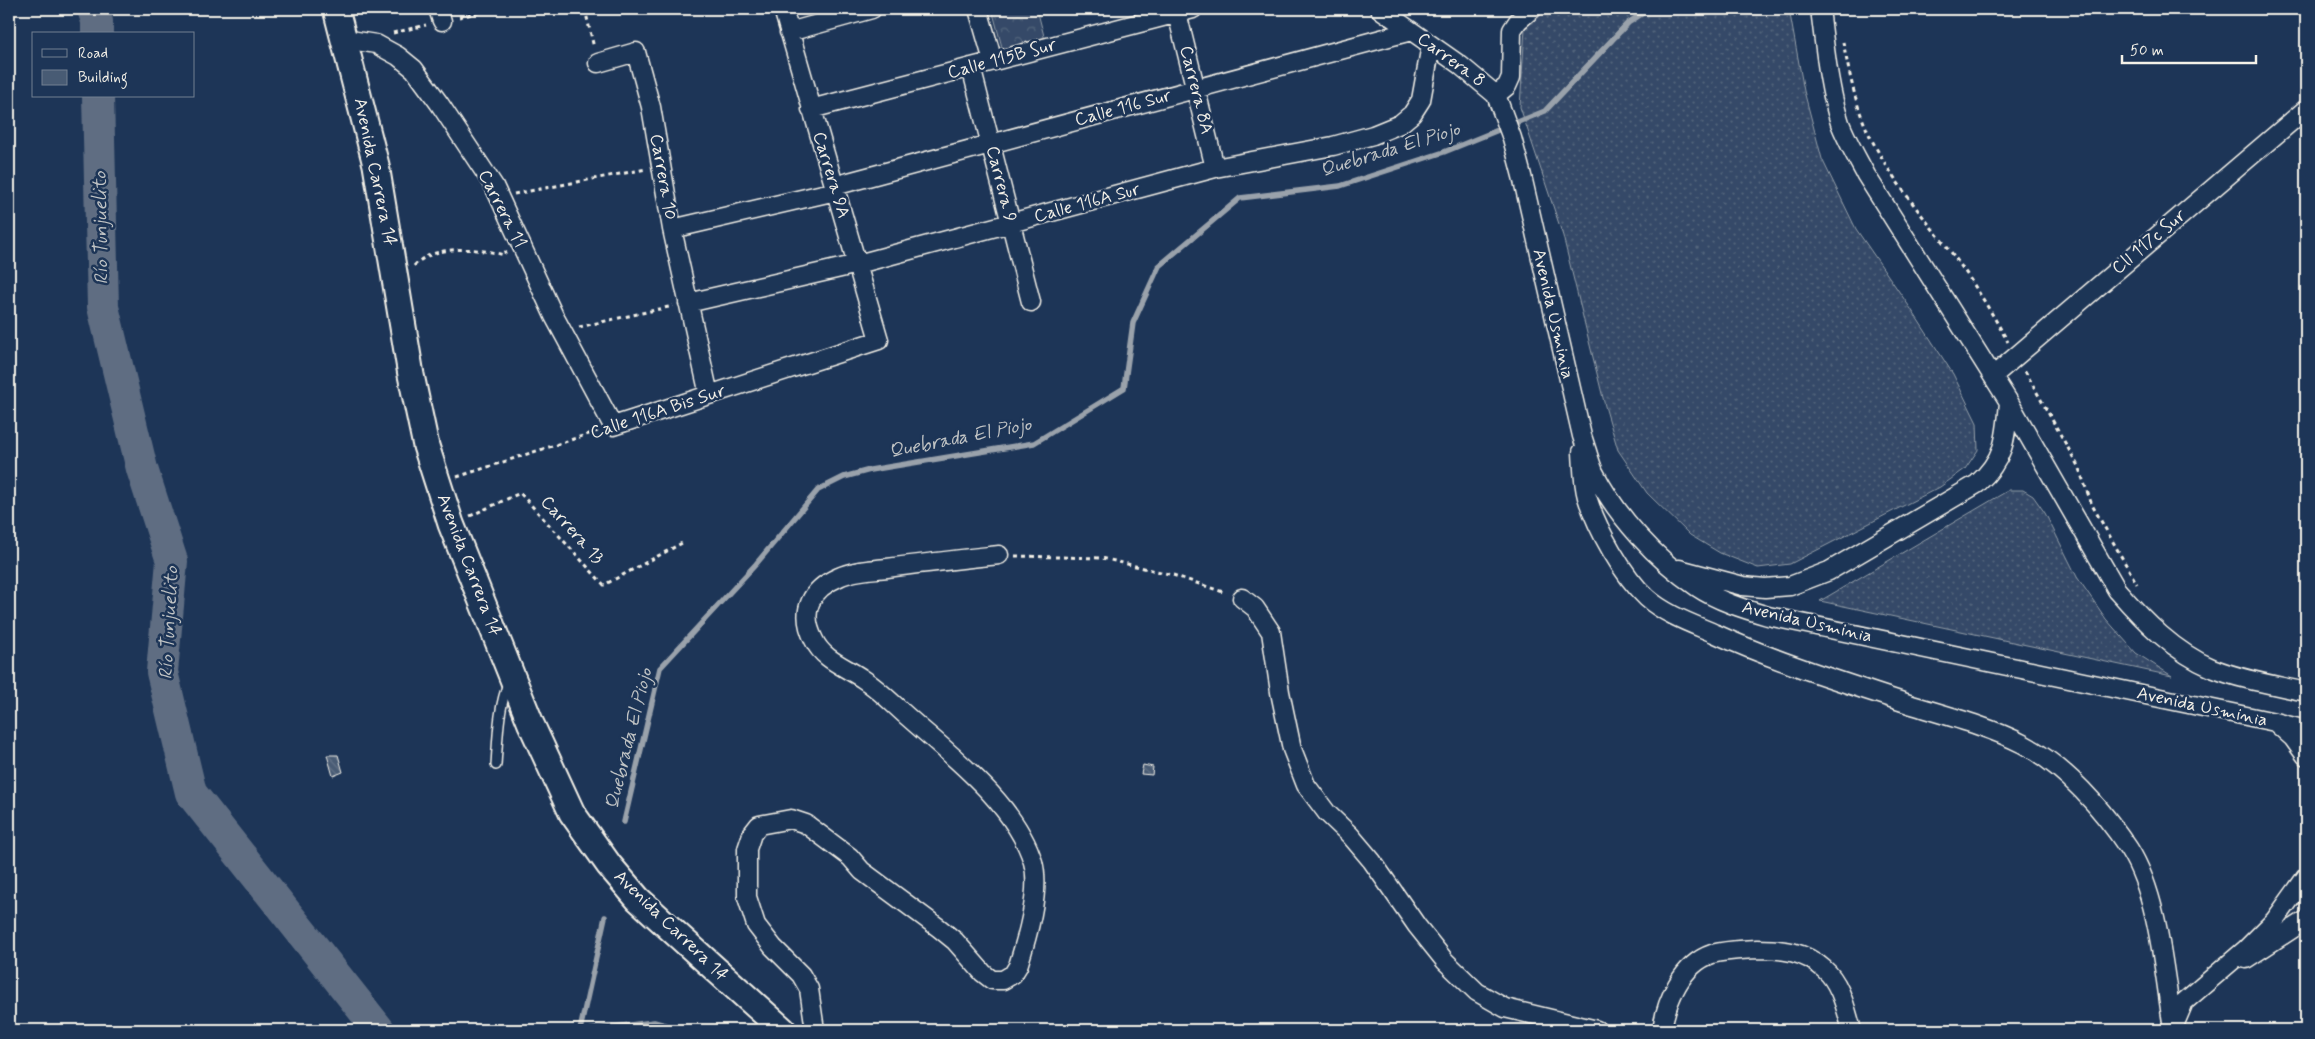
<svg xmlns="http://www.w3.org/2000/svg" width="2315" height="1039" font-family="Mynerve,sans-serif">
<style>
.grass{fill:url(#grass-dots);stroke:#949ea8}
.forest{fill:url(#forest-crowns);stroke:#949ea8}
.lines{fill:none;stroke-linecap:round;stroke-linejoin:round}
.stream{stroke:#9aa2ab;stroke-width:5.5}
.river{stroke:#5e6d82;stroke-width:32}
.building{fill:url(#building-back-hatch);stroke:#f4f1e8}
.lane-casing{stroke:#f4f1e8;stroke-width:12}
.street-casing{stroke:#f4f1e8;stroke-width:21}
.secondary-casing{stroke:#f4f1e8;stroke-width:29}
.path{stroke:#f4f1e8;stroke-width:3;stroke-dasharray:4 4;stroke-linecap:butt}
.lane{stroke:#1d3557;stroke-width:9}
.street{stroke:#1d3557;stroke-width:18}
.secondary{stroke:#1d3557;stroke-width:25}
.labels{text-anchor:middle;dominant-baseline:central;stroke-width:5;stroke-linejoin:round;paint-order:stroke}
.street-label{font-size:18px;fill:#f4f1e8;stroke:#1d3557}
.water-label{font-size:19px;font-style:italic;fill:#c0c3c4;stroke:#1d3557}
</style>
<defs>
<pattern id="grass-dots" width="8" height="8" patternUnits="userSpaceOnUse" patternTransform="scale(1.25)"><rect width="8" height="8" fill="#354a67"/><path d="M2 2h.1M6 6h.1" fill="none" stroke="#53657d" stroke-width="1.8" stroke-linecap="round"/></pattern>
<pattern id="forest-crowns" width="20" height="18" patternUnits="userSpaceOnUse" patternTransform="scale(1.25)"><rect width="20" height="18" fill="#354a67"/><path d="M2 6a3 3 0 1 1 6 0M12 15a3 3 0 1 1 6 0" fill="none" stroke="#53657d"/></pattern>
<pattern id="building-back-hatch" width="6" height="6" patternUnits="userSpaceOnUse" patternTransform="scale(1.25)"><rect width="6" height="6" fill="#485b74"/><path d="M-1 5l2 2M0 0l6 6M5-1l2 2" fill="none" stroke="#637388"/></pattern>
</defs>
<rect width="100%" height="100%" fill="#1d3557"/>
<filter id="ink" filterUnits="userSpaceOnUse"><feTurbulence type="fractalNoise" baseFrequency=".02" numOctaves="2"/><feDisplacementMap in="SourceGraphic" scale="10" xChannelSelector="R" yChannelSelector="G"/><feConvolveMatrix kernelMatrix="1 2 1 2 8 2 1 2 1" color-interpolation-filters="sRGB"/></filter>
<g filter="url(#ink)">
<!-- grass -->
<path class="grass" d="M1548,9H1789L1804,91L1822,159L1856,229L1911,309L1953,374L1977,423L1978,450L1965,469L1940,487L1790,564L1758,568L1720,553L1690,535L1647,493L1618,450L1605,406L1563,236L1520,107L1525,28Z
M2009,490H2023L2033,496L2045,513L2077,577L2106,619L2136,653L2172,676L1820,601Z"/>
<!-- forest -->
<path class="forest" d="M992,9H1037L1045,40L1003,51Z"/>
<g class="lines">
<!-- stream -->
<path class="stream" d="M624,822L660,668L756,564L818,490L844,477L870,470L1034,443L1124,388L1133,323L1159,266L1240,198L1340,186L1444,152L1545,111L1628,23L1649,9
M580,1030L605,917
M591,1030L654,1022L684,1030"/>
<!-- river -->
<path class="river" d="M93,9L97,21V34
M98,96L103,307L142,469L172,561L162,672L191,793L379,1030"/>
</g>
<!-- building -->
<path class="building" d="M327,755H338L343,772L333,776Z
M1143,765L1153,767L1152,775L1141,774Z"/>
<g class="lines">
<defs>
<path id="lane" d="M496,765C498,737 498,708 509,681"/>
<path id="street" d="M438,9L442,21
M978,9L993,61
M1380,9L1460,65L1496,95L1512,138L1522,176L1582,436C1586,447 1589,460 1594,472C1617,517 1656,559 1697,587C1718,601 1744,609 1768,616L2275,722L2306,730
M1820,9C1825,47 1828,86 1840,123C1847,141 1857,158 1866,175L2009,402L2117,590C2144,621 2174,652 2212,668C2242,680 2275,685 2306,692
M1177,13L1215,168
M789,32L872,9
M344,39L376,44L398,56L414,69L439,103L494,186L554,316L613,426L879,340L783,9
M598,63L636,52L651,107L672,229L709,395
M971,67L1031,302
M1496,95L1507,86L1511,77L1512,30L1518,21L1532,9
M811,109L1193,9
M834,186L1411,31
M672,229L836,191
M688,303L858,264L1215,168L1333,146L1373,135L1400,124L1412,114L1421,100L1431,45
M1993,376L2306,109
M1582,452C1583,468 1583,483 1587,497C1597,529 1623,576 1647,598C1666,615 1693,624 1716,634C1779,663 1846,683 1912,705C1948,716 1990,727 2023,744C2066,767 2103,810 2129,849C2159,896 2164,974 2173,1029
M1679,569L1743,586L1765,588L1790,586L1829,571L1977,484C2005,459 2006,438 2009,402
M1242,598L1255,608L1271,632L1280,692L1292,749L1306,785L1327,813L1350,835L1372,861L1417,926L1445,961L1477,992L1505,1008L1597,1030
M2275,722L2293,738L2306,756
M2246,959L2306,920
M2173,1028L2184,1002L2246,949L2275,920L2306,877
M815,1030L809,989L801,975L773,947L756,925L747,897V849L752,834L759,825L791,819L806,824L850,857L862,871L939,928L955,941L983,973L992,980H1003L1013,974L1018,966C1027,938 1041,891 1033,862C1016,805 953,757 909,718C894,705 880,690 863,679C846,667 823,660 814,640C799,611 811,589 839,577C853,570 871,570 887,568C924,563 962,559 999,555
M1662,1030C1666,1001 1682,964 1712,954C1726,950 1742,950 1757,949C1782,949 1804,951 1824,969C1841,983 1846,1010 1852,1030"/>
<path id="secondary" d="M336,9L376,165L411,375L426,446L451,524L531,724L572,813L609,865L638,899L673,931L783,1030"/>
</defs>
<!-- lane casing -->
<use href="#lane" class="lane-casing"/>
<!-- street casing -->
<use href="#street" class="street-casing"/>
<!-- secondary casing -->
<use href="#secondary" class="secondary-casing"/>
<!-- path -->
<path class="path" d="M585,9L594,48
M459,17L494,9
M393,33L426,25
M1843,42C1849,71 1855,103 1867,130C1888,175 1920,213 1951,252C1972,280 1991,311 2008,342
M514,194L646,169
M414,266C433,244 479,248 504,255L506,251
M579,327L673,306
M2025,371L2078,466L2092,505L2137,584
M457,477L598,431
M470,516L520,493L604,585L684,542
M1015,556L1102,558L1173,575L1226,593"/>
<!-- lane -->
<use href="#lane" class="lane"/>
<!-- street -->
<use href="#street" class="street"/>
<!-- secondary -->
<use href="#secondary" class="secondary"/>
</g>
</g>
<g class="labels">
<!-- street labels -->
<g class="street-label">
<text transform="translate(1002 59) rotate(-15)">Calle 115B Sur</text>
<text transform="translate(1451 60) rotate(36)">Carrera 8</text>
<text transform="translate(1196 90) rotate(76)">Carrera 8A</text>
<text transform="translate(1123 108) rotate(-15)">Calle 116 Sur</text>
<text transform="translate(375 172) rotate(78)">Avenida Carrera 14</text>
<text transform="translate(831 175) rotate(73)">Carrera 9A</text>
<text transform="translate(663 177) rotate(80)">Carrera 10</text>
<text transform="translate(1001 184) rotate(76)">Carrera 9</text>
<text transform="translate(1087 203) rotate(-15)">Calle 116A Sur</text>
<text transform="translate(502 209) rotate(63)">Carrera 11</text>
<text transform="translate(2149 242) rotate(-40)">Cll 117c Sur</text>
<text transform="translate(1553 314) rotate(77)">Avenida Usminia</text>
<text transform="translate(658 412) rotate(-18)">Calle 116A Bis Sur</text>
<text transform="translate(572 530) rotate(48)">Carrera 13</text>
<text transform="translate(469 565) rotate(69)">Avenida Carrera 14</text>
<text transform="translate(1807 622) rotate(13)">Avenida Usminia</text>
<text transform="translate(2202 707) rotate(12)">Avenida Usminia</text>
<text transform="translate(671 926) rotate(44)">Avenida Carrera 14</text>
</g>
<!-- water labels -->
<g class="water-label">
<text transform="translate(1390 150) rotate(-17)">Quebrada El Piojo</text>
<text transform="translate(101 228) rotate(-91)">Río Tunjuelito</text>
<text transform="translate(960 438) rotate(-11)">Quebrada El Piojo</text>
<text transform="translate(169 623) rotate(-87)">Río Tunjuelito</text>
<text transform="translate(629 739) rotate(-76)">Quebrada El Piojo</text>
</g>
</g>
<!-- margin -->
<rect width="2315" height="1039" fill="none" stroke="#1d3557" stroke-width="30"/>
<rect x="15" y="15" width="2285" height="1009" fill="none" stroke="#f4f1e8" stroke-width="2" filter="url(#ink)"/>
<!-- legend -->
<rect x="32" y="32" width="162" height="65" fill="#1d3557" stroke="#738091"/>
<rect x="42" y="49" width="25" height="8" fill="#1d3557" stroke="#738091"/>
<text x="78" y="58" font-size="15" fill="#f4f1e8">Road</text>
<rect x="42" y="70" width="25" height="15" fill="#485b74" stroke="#738091"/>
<text x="78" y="82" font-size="15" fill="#f4f1e8">Building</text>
<!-- scale -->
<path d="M2122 55v8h134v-8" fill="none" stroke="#f4f1e8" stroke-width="2.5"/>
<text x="2130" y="55" font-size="15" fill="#f4f1e8" stroke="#1d3557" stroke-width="4" paint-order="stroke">50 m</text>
</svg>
